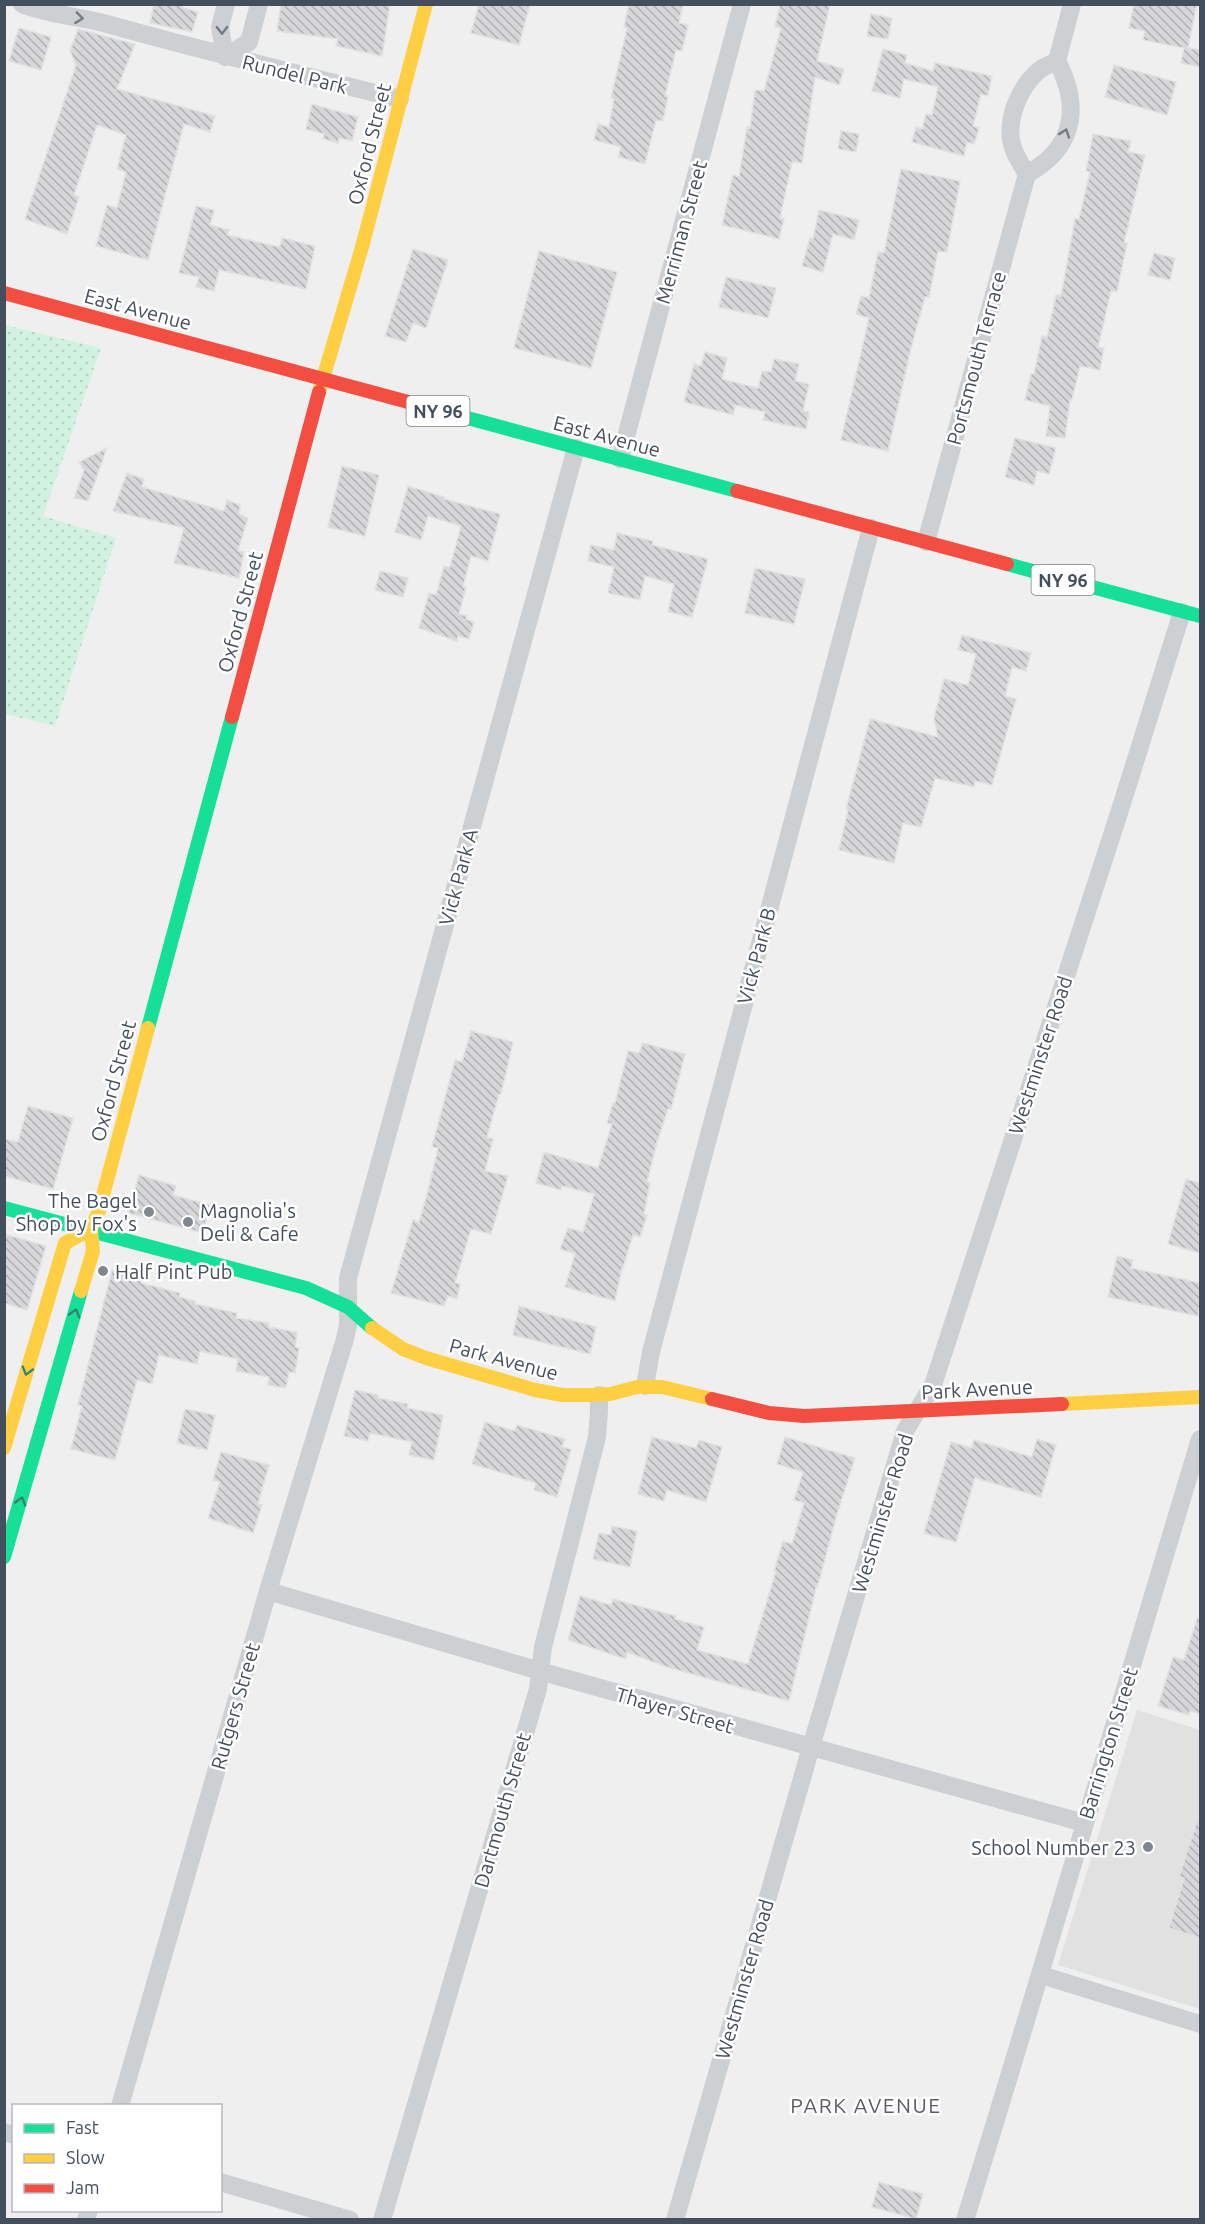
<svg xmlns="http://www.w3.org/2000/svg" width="1205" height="2224" font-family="Ubuntu,sans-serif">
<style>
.education{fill:#e1e1e2}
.grass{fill:url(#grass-dots)}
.building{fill:url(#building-back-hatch);stroke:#e1e1e2;stroke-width:1.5}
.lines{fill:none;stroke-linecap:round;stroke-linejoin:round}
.street{stroke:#cdd0d3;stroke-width:18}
.fast{stroke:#16e098;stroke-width:14}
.slow{stroke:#ffcf43;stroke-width:14}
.jam{stroke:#f24e42;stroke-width:14}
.oneway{stroke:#747c87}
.oneway2{stroke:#348272}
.poi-dot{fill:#808791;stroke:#fff;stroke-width:2}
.labels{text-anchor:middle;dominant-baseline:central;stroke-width:5;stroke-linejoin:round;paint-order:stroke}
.shield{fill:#fff;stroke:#7c848e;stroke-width:1.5}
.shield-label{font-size:18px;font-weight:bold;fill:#444f5e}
.street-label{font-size:20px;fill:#444f5e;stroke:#fff}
.poi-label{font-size:20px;fill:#444f5e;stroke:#fff;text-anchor:end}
.neighbourhood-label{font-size:21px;letter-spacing:1.5px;fill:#5a5e64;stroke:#fff}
</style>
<defs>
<pattern id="grass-dots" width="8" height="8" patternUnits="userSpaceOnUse" patternTransform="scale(1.5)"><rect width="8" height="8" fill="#d1f2e1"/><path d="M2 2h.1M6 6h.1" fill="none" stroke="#b5d1c3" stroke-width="1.8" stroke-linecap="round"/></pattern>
<pattern id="building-back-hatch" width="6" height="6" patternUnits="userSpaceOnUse" patternTransform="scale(1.5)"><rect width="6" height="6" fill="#d7d7d9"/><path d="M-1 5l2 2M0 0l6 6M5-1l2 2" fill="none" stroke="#b0b1b3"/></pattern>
</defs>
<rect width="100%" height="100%" fill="#f0efef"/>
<!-- education -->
<path class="education" d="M1137,1710L1200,1730V2009L1058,1965Z"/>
<!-- grass -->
<path class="grass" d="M5,325L101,348L43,516L116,538L55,726L5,714Z"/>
<!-- building -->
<path class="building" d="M154,4H182L181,7L198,12L192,32L150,23Z
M281,4H390L382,56L336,46L338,39L277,31Z
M479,4H530L519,45L471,33Z
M629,4H683L679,23L688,25L682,51L676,50L665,96H668L663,121L656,120L645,164L618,157L621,147L594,140L598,124L609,127L614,98H611L627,28L624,27Z
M780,4H830L817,61L844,69L839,85L815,77L802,163L792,162L780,218L784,219L779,239L722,225L733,175L739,177L747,127L750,128L755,90L764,91L781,28L775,27Z
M1134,4H1197L1188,48L1200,50V67L1181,63L1184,48L1143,40L1145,31L1129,28Z
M871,14L892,18L888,39L867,36Z
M19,28L51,37L41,70L9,61Z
M78,29L135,44L117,89L215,116L210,132L184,124L148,260L96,246L107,205L117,208L126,172L117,169L126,135L97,125L74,195L79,197L67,234L25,219L76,65L70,51Z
M883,49L907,55L905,63L933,71L935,63L992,76L988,96L981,94L973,126L979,128L974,144L967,142L964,156L912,142L916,127L922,129L926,114L932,115L938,87L904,79L900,98L872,91Z
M1114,65L1176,82L1167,115L1105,97Z
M312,104L358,117L352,141L339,138L338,143L323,139L324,134L306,129Z
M841,131L859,134L856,152L838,149Z
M1093,134L1131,141L1128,152L1145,155L1124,243H1127L1117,292L1111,291L1098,347L1104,348L1100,370L1080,366L1072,400H1070L1065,438L1046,436L1050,406L1025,400L1031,374H1034L1042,336L1047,337L1056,295L1061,296L1075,219H1079L1090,172L1086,171Z
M901,169L960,181L947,252L938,251L929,297H925L910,352L888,451L841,440L869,318L856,314L861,296L869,298L878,252L884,253Z
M196,206L214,210L210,225L229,230L227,235L280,247L282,238L315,246L306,289L219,270L214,291L196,287L199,277L179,273Z
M819,210L859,220L854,240L833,234L823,272L802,266L810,238L813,239Z
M413,249L448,260L426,328L413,323L406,342L385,336Z
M539,251L617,272L591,368L514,348Z
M1154,253L1175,258L1170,280L1148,275Z
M726,277L776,288L768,318L719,307Z
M705,352L727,358L722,379L758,388L762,371L771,372L774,359L799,364L795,381L809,384L803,411L809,412L806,429L763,420L765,412L735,405L733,415L684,402L694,364L701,366Z
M1015,438L1056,448L1049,474L1037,471L1034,485L1005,477Z
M107,448L88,501L74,498L84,470L79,462Z
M342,466L379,475L365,536L328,527Z
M127,473L144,479L142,487L224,511L227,500L240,505L239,514L248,518L238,551L244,552L239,578L174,563L184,528L113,511Z
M408,486L444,497V499L500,514L488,561L471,556L463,587H466L459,614L467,616L466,619L474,622L469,639L458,636L457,641L419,628L429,593L436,595L444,566L450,567L461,526L428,516L421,540L395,532Z
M617,533L653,541L652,545L708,559L692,617L668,612L674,584L645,576L640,600L608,593L614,567L588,561L591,545L614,550Z
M755,568L805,579L794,624L745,613Z
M380,571L408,578L403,597L375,590Z
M962,635L1031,653L1026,671L1012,667L1005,696L1016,699L992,785L975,781L974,787L935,778L921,827L903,823L894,863L839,850L848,810L846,809L870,719L938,737L934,718L944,679L968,685L976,654L958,650Z
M471,1031L513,1042L501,1094H499L487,1137L493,1139L485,1171L508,1176L491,1234L471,1229L455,1283L460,1284L457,1299L448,1296L444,1306L391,1293L413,1220L419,1222L428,1191L438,1148L432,1147L455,1060L462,1062Z
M643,1043L685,1054L671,1109H668L657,1142L647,1182L650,1183L644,1214L647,1215L640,1237L633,1235L623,1268H622L615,1301L565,1287L575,1254L560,1249L568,1228L583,1232L594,1194L562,1186L561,1190L536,1183L544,1152L598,1168L612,1124L607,1123L613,1103H615L628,1051L639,1053Z
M28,1106L73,1118L53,1189L4,1176V1139L18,1142Z
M139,1175L176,1186L173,1195L210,1205L203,1233L128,1213Z
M1186,1179L1200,1183V1253L1168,1244Z
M4,1234L46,1246L27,1310L4,1303Z
M1117,1256L1133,1260L1131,1268L1200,1283V1305L1198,1316L1108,1297Z
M112,1270L142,1278L141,1283L180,1293L179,1297L195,1301V1304L237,1313L236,1318L269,1323V1327L297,1332L295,1347L299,1348L295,1373L289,1372L286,1388L268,1385L269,1377L236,1371L238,1359L200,1351L197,1364L159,1355L152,1384L137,1380L115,1460L71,1449L82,1406L78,1405Z
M519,1306L596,1327L590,1354L513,1335Z
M355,1390L378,1395V1398L408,1404L407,1408L443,1415L434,1460L409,1455L412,1442L370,1433L368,1441L344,1436Z
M185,1409L215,1415L207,1450L177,1443Z
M485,1422L515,1431L517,1425L565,1439L562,1447L571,1449L557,1497L534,1490L536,1483L472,1464Z
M652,1437L696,1448L699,1440L722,1447L706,1502L667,1490L664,1501L638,1494Z
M785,1437L855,1458L837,1514L818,1585L817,1584L789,1701L667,1667L627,1652L626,1659L568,1640L580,1596L611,1605L613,1599L676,1616L675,1619L704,1627L697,1650L748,1664L776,1571H774L783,1541L792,1544L804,1503L794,1500L803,1472L777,1464Z
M1037,1439L1056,1445L1041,1497L975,1478L956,1542L924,1533L951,1442L972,1448L974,1440L1032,1457Z
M221,1452L269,1465L258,1504L262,1505L253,1533L208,1518L220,1482L213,1480Z
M612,1526L637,1531L630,1567L593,1559L599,1533L611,1535Z
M1197,1618H1200V1714L1190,1711L1189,1715L1158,1706L1173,1657L1184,1660Z
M1197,1820L1200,1821V1938L1169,1928L1184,1878L1179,1877Z
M879,2182L923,2194L916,2219L872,2207Z"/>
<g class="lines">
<!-- street -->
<path class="street" d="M22,4C50,15 78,16 107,24C204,51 302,75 400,99
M225,57L249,42L259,4
M225,57L220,27L226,4
M1057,61L1072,4
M620,459L742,4
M926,542L1027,174C1075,148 1081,107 1057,61C1051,64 1042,67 1037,72C1019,89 1008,116 1011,140C1013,153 1021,164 1027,174
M645,1386L651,1352L871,528
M268,1591L550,1674L1084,1823
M1041,1975L1200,2024
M120,2106L268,1591L345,1339L348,1325V1278L576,448
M4,2132L14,2135
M220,2182L350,2220
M86,2220L89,2210
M382,2220L538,1689L543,1647L597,1437L599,1411V1395
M675,2220L811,1747L905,1431L933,1385L1120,810L1182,612
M965,2220C1046,1960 1121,1699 1200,1439"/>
<!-- fast -->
<path class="fast" d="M438,410L737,491
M1007,564L1200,616
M148,1028L232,717
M4,1208L306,1288L348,1307L372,1328
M4,1557L81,1291"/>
<!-- slow -->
<path class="slow" d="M319,392L362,247L426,4
M81,1291L93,1251L91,1229L99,1210L148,1028
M372,1328L403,1349L426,1358L535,1390L562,1395H590L610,1394L637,1387H662L712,1399
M1062,1404L1200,1397
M4,1448L65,1243L91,1229"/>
<!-- jam -->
<path class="jam" d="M4,293L438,410
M737,491L1007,564
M232,717L319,392
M712,1399L769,1413L804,1416L1062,1404"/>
</g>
<!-- one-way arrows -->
<defs><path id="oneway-chevron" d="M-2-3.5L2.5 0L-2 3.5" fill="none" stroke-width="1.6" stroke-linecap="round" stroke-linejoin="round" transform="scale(1.5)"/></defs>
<g class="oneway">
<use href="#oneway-chevron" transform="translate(79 18) rotate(7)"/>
<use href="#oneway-chevron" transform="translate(222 30) rotate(89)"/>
<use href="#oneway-chevron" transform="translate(1065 133) rotate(-71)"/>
</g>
<g class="oneway2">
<use href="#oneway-chevron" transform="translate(75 1313) rotate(-74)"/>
<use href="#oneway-chevron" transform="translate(27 1371) rotate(106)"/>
<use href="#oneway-chevron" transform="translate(21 1501) rotate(-74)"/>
</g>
<!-- markers -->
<g class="poi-dot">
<circle cx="149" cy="1212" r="6"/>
<circle cx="188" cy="1222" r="6"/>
<circle cx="103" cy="1271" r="6"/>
<circle cx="1148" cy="1847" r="6"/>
</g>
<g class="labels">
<!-- shield labels -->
<g class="shield">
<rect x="406.5" y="396" width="63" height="30" rx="4.5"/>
<rect x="1031.5" y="565" width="63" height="30" rx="4.5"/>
</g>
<g class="shield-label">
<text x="438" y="411">NY 96</text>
<text x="1063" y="580">NY 96</text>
</g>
<!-- street labels -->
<g class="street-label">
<text transform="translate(295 74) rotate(14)">Rundel Park</text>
<text transform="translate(369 144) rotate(-76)">Oxford Street</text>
<text transform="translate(681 232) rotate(-75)">Merriman Street</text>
<text transform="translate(138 309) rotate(15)">East Avenue</text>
<text transform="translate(976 358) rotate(-75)">Portsmouth Terrace</text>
<text transform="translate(607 436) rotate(15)">East Avenue</text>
<text transform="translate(240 612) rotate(-75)">Oxford Street</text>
<text transform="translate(458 877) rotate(-75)">Vick Park A</text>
<text transform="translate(756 956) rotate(-75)">Vick Park B</text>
<text transform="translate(1040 1055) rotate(-72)">Westminster Road</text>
<text transform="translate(113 1081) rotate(-75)">Oxford Street</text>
<text transform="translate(504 1359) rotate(15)">Park Avenue</text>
<text transform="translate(977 1389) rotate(-3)">Park Avenue</text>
<text transform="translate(882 1513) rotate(-73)">Westminster Road</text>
<text transform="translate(235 1706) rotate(-74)">Rutgers Street</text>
<text transform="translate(675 1710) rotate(16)">Thayer Street</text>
<text transform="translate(1108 1743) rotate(-73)">Barrington Street</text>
<text transform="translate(502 1810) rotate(-74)">Dartmouth Street</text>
<text transform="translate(744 1979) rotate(-74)">Westminster Road</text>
</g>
<!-- poi labels -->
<g class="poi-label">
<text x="137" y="1200">The Bagel<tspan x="137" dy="23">Shop by Fox's</tspan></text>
<text x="200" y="1210" text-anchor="start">Magnolia's<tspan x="200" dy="23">Deli &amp; Cafe</tspan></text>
<text x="115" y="1271" text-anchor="start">Half Pint Pub</text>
<text x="1136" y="1847">School Number 23</text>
</g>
<!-- neighbourhood labels -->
<g class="neighbourhood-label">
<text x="866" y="2105">PARK AVENUE</text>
</g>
</g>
<!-- border -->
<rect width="1205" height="2224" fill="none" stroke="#444f5e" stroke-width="12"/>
<!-- legend -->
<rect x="12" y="2104" width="210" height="108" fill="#ffffff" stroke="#b4b9bf" stroke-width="1.5"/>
<rect x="24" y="2124" width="30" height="9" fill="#16e098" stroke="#b4b9bf" stroke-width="1.5"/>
<text x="66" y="2134" font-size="18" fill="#444f5e">Fast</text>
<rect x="24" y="2154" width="30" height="9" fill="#ffcf43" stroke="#b4b9bf" stroke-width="1.5"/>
<text x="66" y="2164" font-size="18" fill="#444f5e">Slow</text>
<rect x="24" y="2184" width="30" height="9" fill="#f24e42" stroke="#b4b9bf" stroke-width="1.5"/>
<text x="66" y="2194" font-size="18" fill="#444f5e">Jam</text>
</svg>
